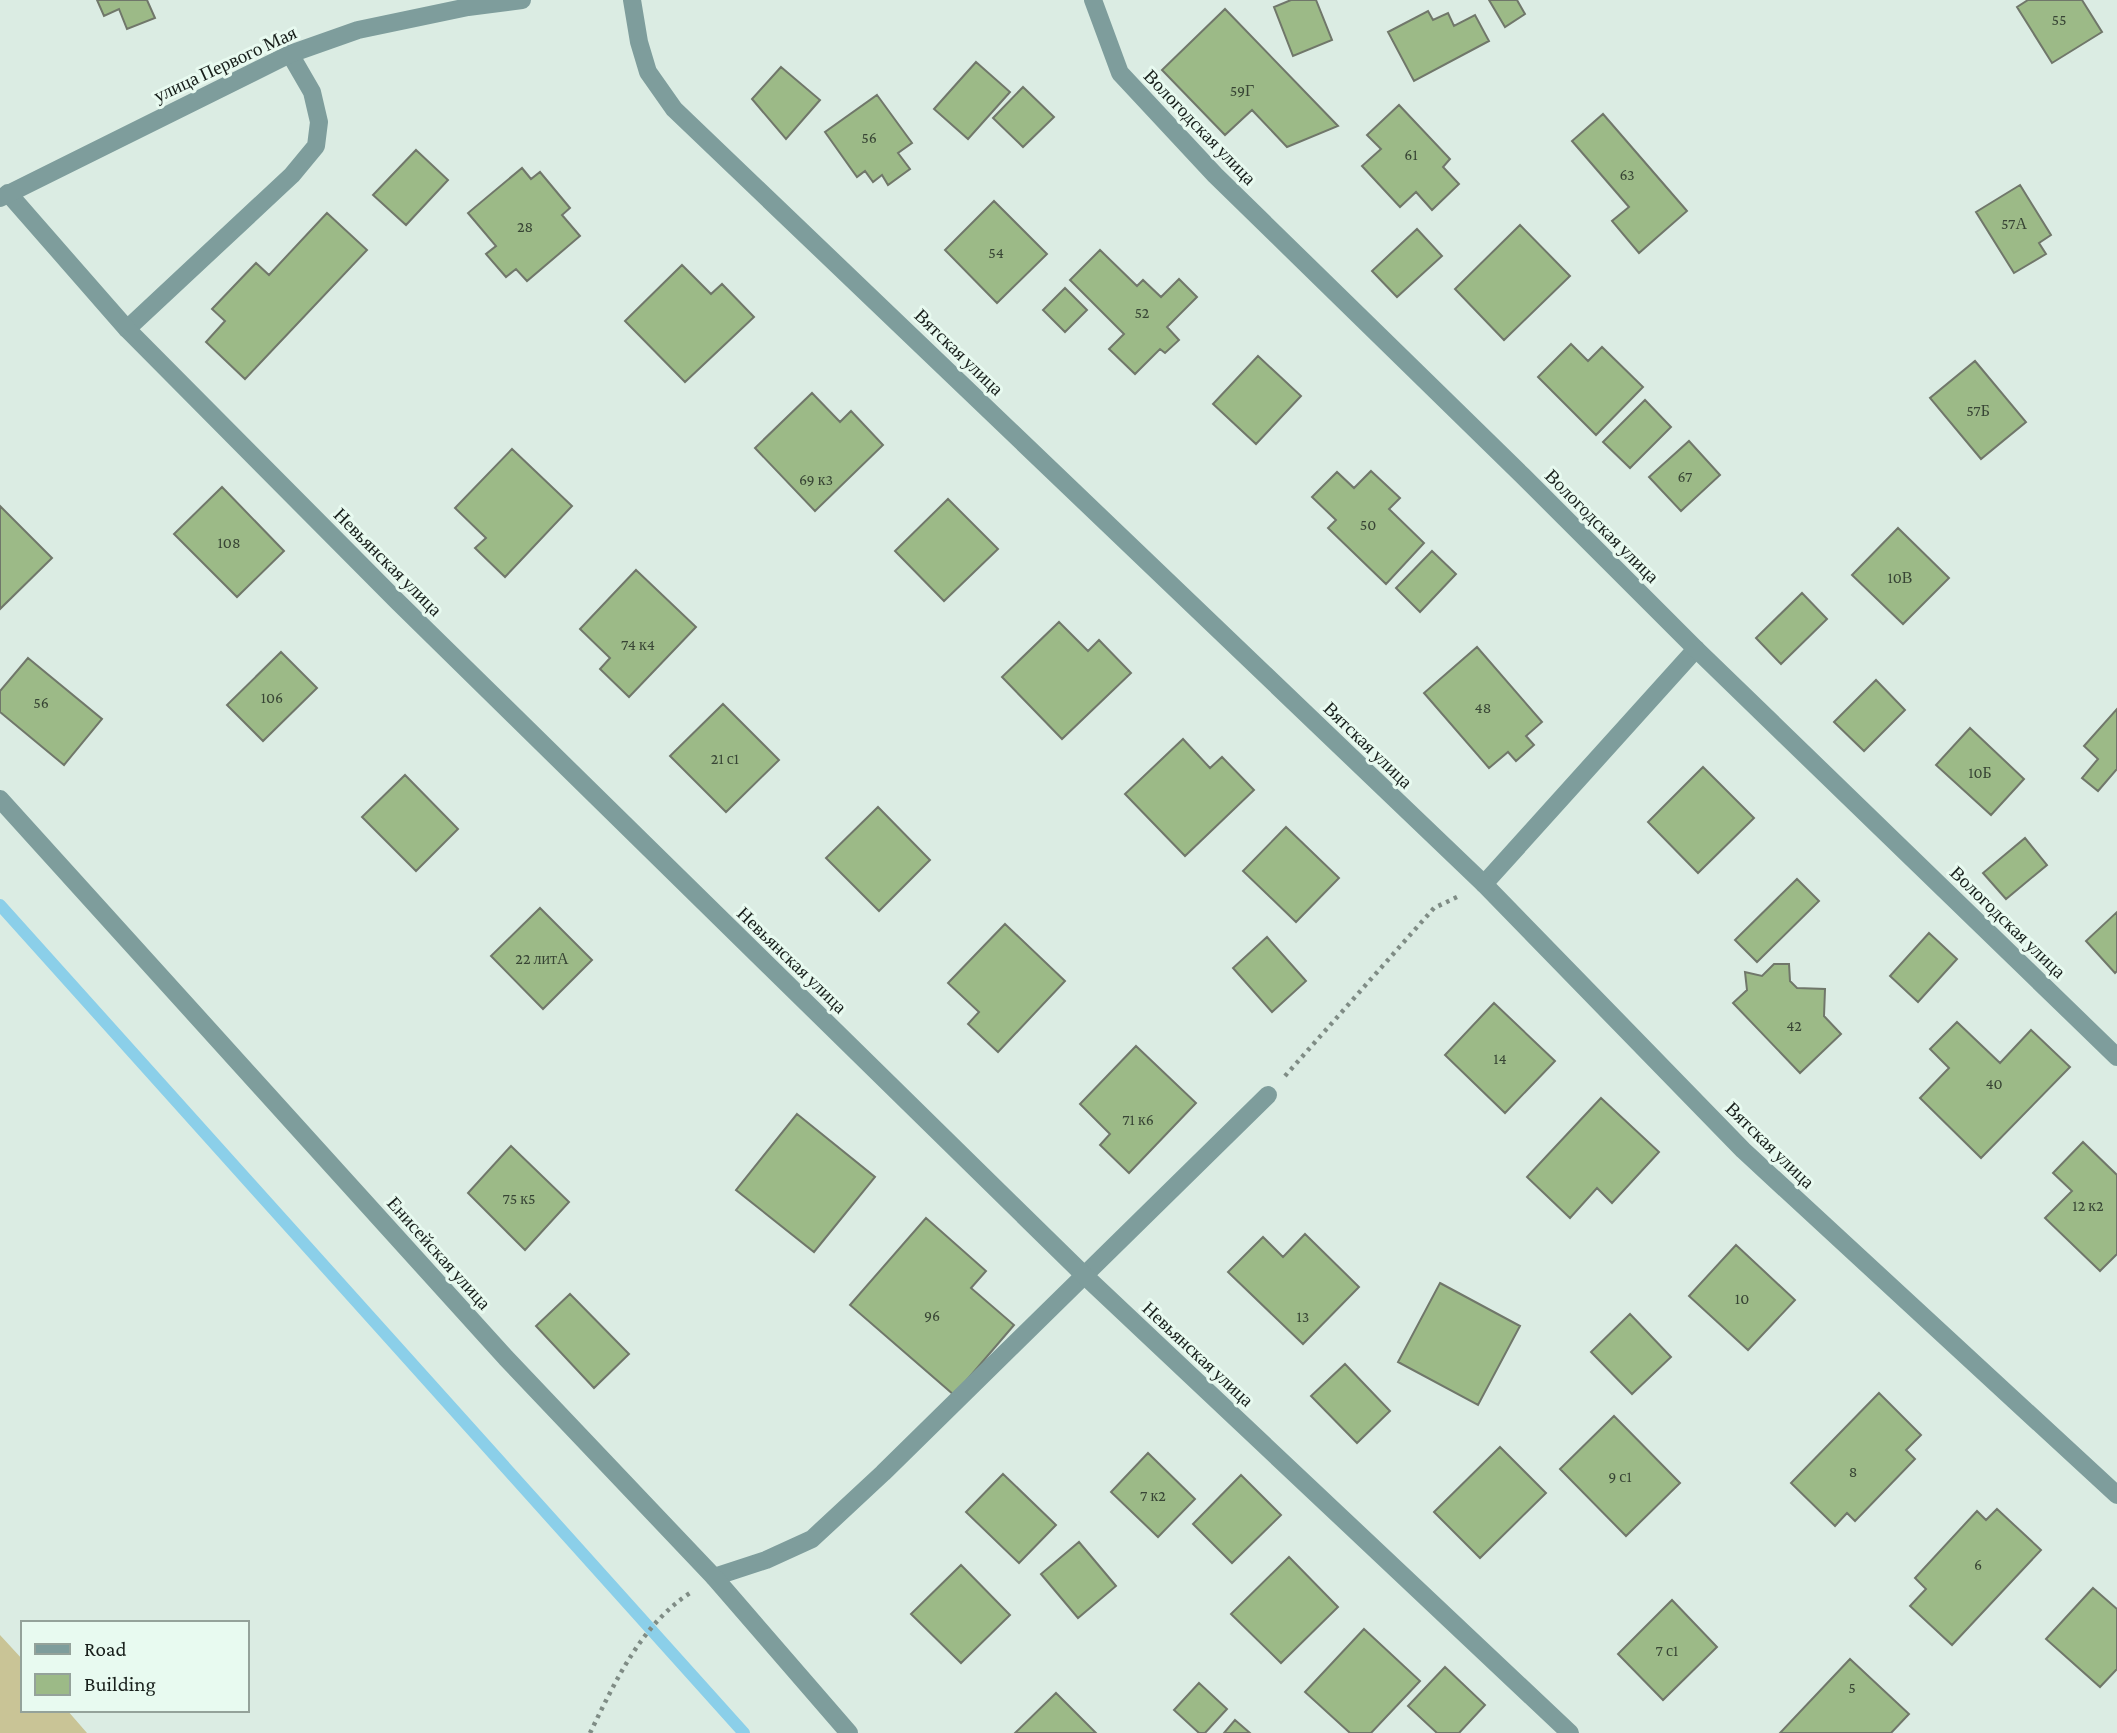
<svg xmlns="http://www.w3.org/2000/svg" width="2117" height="1733" font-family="'Crimson Pro',serif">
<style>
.green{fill:#c9c496}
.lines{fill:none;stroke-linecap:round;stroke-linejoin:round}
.stream{stroke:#8bcfe9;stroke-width:12}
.building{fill:#9cba87;stroke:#70776a;stroke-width:2}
.path{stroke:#7f8c85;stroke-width:4.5;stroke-dasharray:3.5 5;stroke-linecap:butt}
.service{stroke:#7e9d9c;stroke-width:18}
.minor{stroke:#7e9d9c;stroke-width:18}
.tertiary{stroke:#7e9d9c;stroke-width:18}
.labels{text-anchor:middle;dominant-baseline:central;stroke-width:6;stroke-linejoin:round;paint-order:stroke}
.number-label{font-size:16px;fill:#384535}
.street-label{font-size:19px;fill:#171e1a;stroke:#e8faf0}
</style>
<rect width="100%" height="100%" fill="#dbece3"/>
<!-- green -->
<path class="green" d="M0,1635L23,1660V1710H67L87,1733H0Z"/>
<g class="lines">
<!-- stream -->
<path class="stream" d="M0,905L744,1733"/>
</g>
<!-- building -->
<path class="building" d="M97,0H147L155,18L127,29L119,9L104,16Z
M1291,0H1316L1332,40L1293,56L1274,7Z
M1489,0H1517L1525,14L1505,27Z
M2028,0H2082L2102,32L2052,63L2017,7Z
M1225,9L1338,126L1287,147L1252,110L1225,135L1162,70Z
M1428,11L1433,20L1448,13L1454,26L1475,15L1489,41L1414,81L1388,32Z
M976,62L1010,92L968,139L934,109Z
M781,67L820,100L786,139L752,99Z
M1023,87L1054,117L1023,147L993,118Z
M877,95L912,143L898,153L910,169L888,185L882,175L873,182L865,171L857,177L825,132Z
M1399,105L1450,159L1443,167L1459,184L1432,210L1416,192L1400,207L1362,166L1381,149L1367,135Z
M1603,114L1687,211L1639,253L1612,221L1629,207L1572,141Z
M416,150L448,180L406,225L373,195Z
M522,168L531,179L540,172L570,208L562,215L580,236L527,281L516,269L506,277L486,254L496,246L468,213Z
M2020,185L2051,235L2039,243L2046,254L2014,273L1976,212Z
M994,201L1047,254L997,303L945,250Z
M327,213L367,250L245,379L206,342L225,321L212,309L256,263L269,275Z
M1520,225L1570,276L1504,340L1455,289Z
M1417,229L1442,256L1397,297L1372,271Z
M1100,250L1137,286L1143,280L1161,297L1179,279L1197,297L1167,327L1179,340L1165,353L1160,349L1135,374L1109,349L1124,334L1070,280Z
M682,265L711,294L722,284L754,317L685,382L625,321Z
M1065,288L1087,310L1065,332L1043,310Z
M1571,344L1588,361L1602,347L1643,387L1596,435L1538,377Z
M1258,356L1301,396L1256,444L1213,404Z
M1975,361L2026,422L1981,459L1930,398Z
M812,393L840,422L851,411L883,445L815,511L755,448Z
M1645,400L1671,427L1630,468L1603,442Z
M1689,441L1720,475L1681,511L1649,477Z
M512,449L572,506L505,577L475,548L486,538L455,508Z
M1371,471L1400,498L1389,509L1424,543L1386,584L1328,528L1336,520L1312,497L1337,472L1354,488Z
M222,487L284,551L237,597L174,534Z
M948,499L998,549L944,601L895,551Z
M0,506L52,558L0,609Z
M1898,528L1949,578L1903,624L1852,575Z
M1432,551L1456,574L1420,612L1396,588Z
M636,570L696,627L629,697L600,669L610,658L580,629Z
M1802,593L1827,619L1781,664L1756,638Z
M1059,622L1088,651L1099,640L1131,673L1062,739L1002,677Z
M1477,647L1542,722L1526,736L1534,745L1516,761L1508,752L1489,768L1424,693Z
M281,652L317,688L263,741L227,705Z
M28,658L102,719L64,765L0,712V691Z
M1876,680L1905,710L1864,751L1834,722Z
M723,704L779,760L726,812L670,756Z
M2117,709V769L2098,791L2082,778L2098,759L2084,746Z
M1970,728L2024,779L1991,815L1936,765Z
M1183,739L1210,768L1222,757L1254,790L1185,856L1125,794Z
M1703,767L1754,818L1698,873L1648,822Z
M405,775L458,829L416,871L362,817Z
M878,807L930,860L879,911L826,858Z
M1286,827L1339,878L1296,922L1243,871Z
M2025,838L2047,865L2006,899L1983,873Z
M1797,879L1819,901L1757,962L1735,940Z
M540,908L592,960L543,1009L491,956Z
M2117,912V971L2115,973L2086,941Z
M1005,924L1065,981L998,1052L968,1024L979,1012L948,983Z
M1929,933L1957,959L1918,1002L1890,976Z
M1267,937L1306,981L1272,1012L1233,968Z
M1774,964H1789L1790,981L1797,988L1825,989L1824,1016L1841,1034L1800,1073L1733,1003L1747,990L1745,972L1762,976Z
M1494,1003L1555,1061L1505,1113L1445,1055Z
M1957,1022L2000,1063L2031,1030L2070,1067L1981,1158L1920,1098L1949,1068L1930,1049Z
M1136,1046L1196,1103L1129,1173L1100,1145L1110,1134L1080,1104Z
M1601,1098L1659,1152L1612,1203L1597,1188L1570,1218L1527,1177Z
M797,1114L875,1177L814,1252L736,1190Z
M2083,1142L2117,1175V1254L2100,1271L2045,1218L2072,1191L2053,1173Z
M511,1146L569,1202L525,1250L468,1193Z
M926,1218L986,1271L971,1288L1014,1325L954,1395L850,1305Z
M1305,1234L1359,1287L1303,1344L1228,1272L1263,1237L1283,1257Z
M1736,1245L1795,1300L1748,1350L1689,1296Z
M1440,1283L1520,1326L1478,1405L1398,1362Z
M570,1294L629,1354L594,1388L536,1326Z
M1630,1314L1671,1357L1632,1394L1591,1352Z
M1345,1364L1390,1411L1357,1443L1311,1396Z
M1879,1393L1921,1435L1906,1450L1915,1459L1855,1521L1847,1513L1835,1526L1791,1483Z
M1614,1416L1680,1483L1626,1536L1560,1469Z
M1500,1447L1546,1493L1480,1558L1434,1512Z
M1148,1453L1195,1499L1158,1537L1111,1492Z
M1003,1474L1056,1525L1019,1563L966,1512Z
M1241,1475L1281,1515L1232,1563L1193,1524Z
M1997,1509L2041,1550L1952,1645L1910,1606L1926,1589L1915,1578L1977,1511L1986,1520Z
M1079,1542L1116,1586L1078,1618L1041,1574Z
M1289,1557L1338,1607L1281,1663L1231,1614Z
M961,1565L1010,1615L961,1663L911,1614Z
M2093,1588L2117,1609V1669L2100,1687L2046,1639Z
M1672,1600L1717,1647L1663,1700L1618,1654Z
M1364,1629L1420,1681L1371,1733H1350L1305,1692Z
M1850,1659L1909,1714L1891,1733H1780Z
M1445,1667L1485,1705L1459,1733H1437L1408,1706Z
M1199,1683L1227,1709L1205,1733H1199L1174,1710Z
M1056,1693L1096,1733H1015Z
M1235,1720L1250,1733H1224Z"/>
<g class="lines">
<!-- path -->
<path class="path" d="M1285,1076L1434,908L1457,897
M590,1733C615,1682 641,1625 690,1593"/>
<!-- service -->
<path class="service" d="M127,329L292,175L316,146L319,122L312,92L290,54
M1484,884L1696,649
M714,1577L766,1560L812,1539L883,1473L1268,1095"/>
<!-- minor -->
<path class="minor" d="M632,0L639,42L648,72L674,109L1484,884L1743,1150L2117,1495
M1093,0L1120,73L1215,175L1523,476L1696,649L2117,1057
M8,193L127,329L398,602L1084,1275L1570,1733
M0,799L506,1358L714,1577L849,1733"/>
<!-- tertiary -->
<path class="tertiary" d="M0,198L290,54L358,30L468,7L522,0"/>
</g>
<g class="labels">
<!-- number labels -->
<g class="number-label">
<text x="2059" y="19">55</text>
<text x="1242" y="90">59Г</text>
<text x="869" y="137">56</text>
<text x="1411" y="154">61</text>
<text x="1627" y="174">63</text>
<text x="2014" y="223">57А</text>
<text x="525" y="226">28</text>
<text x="996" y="252">54</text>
<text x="1142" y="312">52</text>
<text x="1978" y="410">57Б</text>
<text x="1685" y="476">67</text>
<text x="816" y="479">69 к3</text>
<text x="1368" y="524">50</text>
<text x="229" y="542">108</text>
<text x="1900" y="577">10В</text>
<text x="638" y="644">74 к4</text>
<text x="272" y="697">106</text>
<text x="41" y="702">56</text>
<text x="1483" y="707">48</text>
<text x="725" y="758">21 с1</text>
<text x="1980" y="772">10Б</text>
<text x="542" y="958">22 литА</text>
<text x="1794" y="1025">42</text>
<text x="1500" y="1058">14</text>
<text x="1994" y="1083">40</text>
<text x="1138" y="1119">71 к6</text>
<text x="519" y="1198">75 к5</text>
<text x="2088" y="1205">12 к2</text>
<text x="1742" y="1298">10</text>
<text x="932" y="1315">96</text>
<text x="1303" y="1316">13</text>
<text x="1853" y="1471">8</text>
<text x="1620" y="1476">9 с1</text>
<text x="1153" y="1495">7 к2</text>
<text x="1978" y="1564">6</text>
<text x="1667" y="1650">7 с1</text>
<text x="1852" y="1687">5</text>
</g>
<!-- street labels -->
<g class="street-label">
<text transform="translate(225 64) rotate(-25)">улица Первого Мая</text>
<text transform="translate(1200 127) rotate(46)">Вологодская улица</text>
<text transform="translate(959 352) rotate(44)">Вятская улица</text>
<text transform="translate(1602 526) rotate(45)">Вологодская улица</text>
<text transform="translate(388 562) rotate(45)">Невьянская улица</text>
<text transform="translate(1368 745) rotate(44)">Вятская улица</text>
<text transform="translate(2008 922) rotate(44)">Вологодская улица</text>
<text transform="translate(792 960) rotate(44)">Невьянская улица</text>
<text transform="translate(1770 1145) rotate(44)">Вятская улица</text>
<text transform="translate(439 1253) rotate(48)">Енисейская улица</text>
<text transform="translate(1198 1354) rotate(43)">Невьянская улица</text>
</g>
</g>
<!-- legend -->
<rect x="21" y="1621" width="228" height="91" fill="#e8faf0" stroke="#94a29a" stroke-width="2"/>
<rect x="35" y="1644" width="35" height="10" fill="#7e9d9c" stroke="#94a29a" stroke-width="2"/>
<text x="84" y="1656" font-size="21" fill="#171e1a">Road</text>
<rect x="35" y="1674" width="35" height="21" fill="#9cba87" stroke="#94a29a" stroke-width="2"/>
<text x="84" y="1691" font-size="21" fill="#171e1a">Building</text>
</svg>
